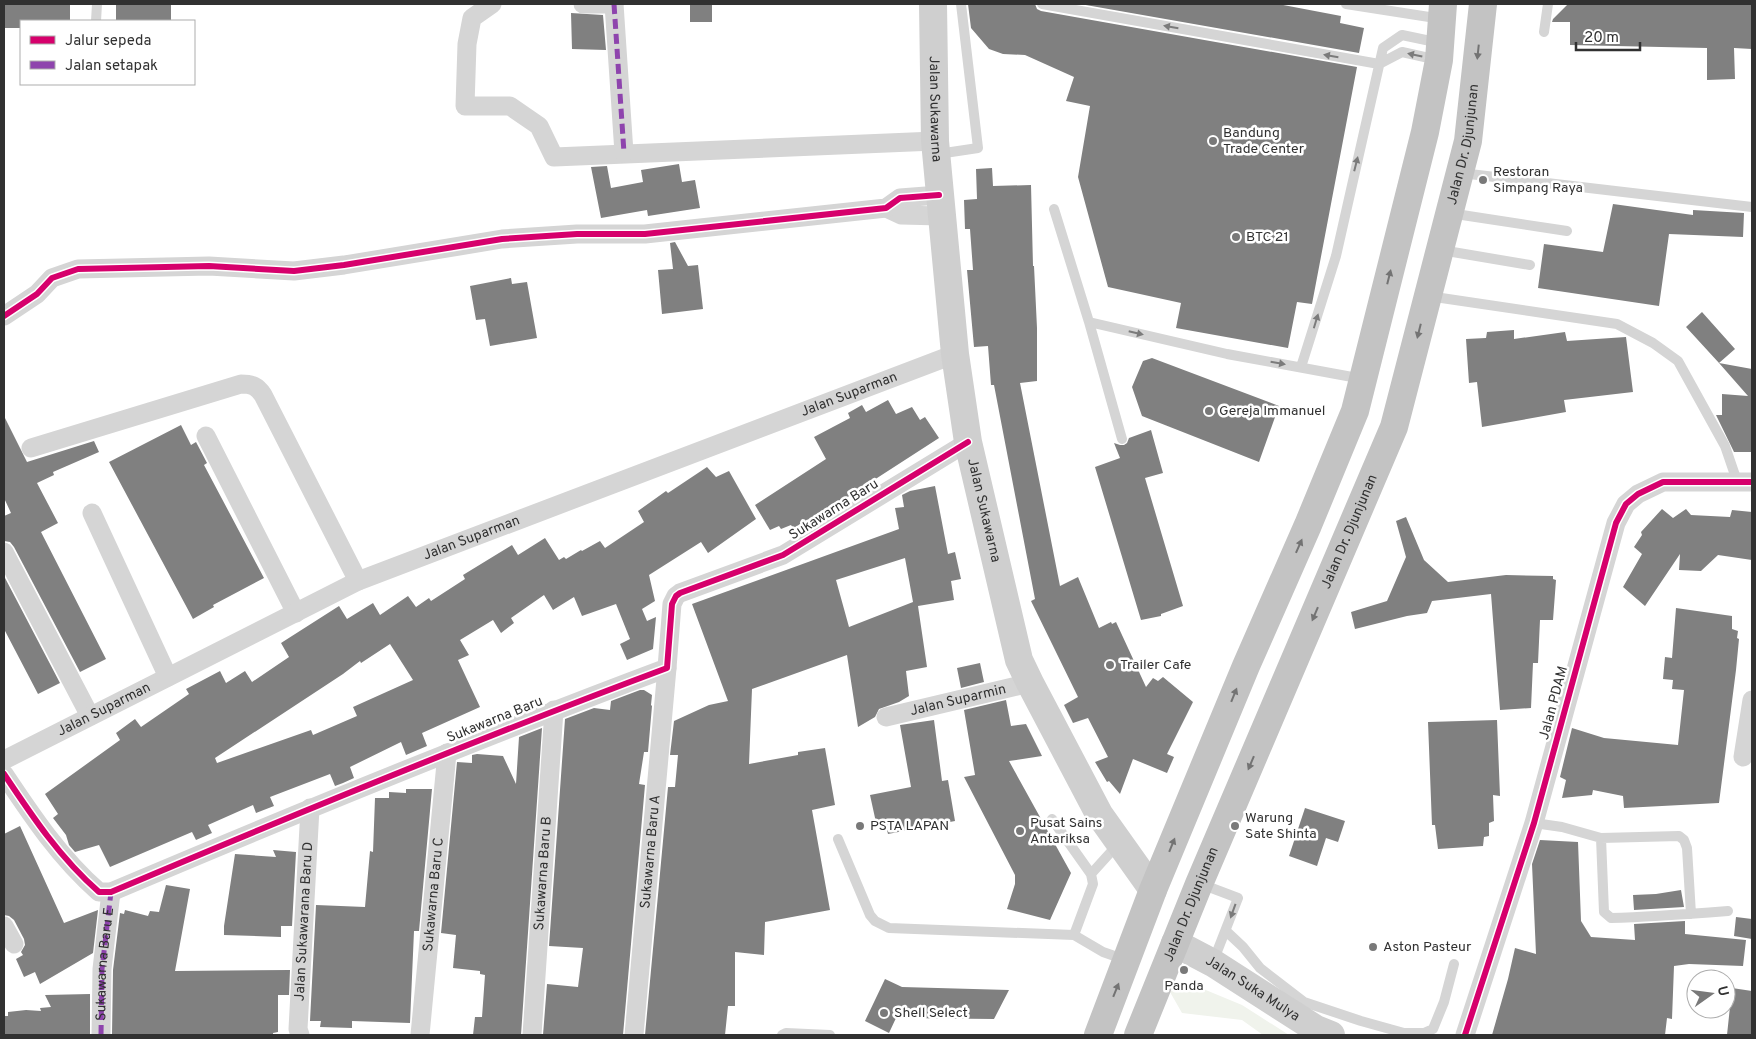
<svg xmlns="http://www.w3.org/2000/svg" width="1756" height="1039" font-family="Overpass,sans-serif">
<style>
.green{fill:#f0f3ec}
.building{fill:#808080;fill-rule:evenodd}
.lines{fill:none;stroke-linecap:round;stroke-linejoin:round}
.lane{stroke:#d5d5d5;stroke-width:10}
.street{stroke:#d5d5d5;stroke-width:19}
.secondary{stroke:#cfcfcf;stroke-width:28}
.highway{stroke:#c3c3c3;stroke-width:28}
.quiet{stroke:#8e44ad;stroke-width:5;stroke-dasharray:10 5;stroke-linecap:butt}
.cycleway-casing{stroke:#fff;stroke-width:9}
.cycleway{stroke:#d6006c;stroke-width:6}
.oneway{fill:#7b7b7b}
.oneway2{fill:#737373}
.poi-dot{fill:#797979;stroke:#fff;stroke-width:2}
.labels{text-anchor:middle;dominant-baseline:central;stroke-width:5;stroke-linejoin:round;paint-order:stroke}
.street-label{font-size:14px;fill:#313131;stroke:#fff}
.poi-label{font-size:14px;fill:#313131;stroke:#fff;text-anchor:start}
</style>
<rect width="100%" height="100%" fill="#fff"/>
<!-- green -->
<path class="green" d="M1184,981L1242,1005L1289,1035H1263L1242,1020L1182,1013L1170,992Z"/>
<!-- building -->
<path class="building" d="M5,4H70V21H21V28H4Z
M116,4H171V21H116Z
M690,4H712V22H690Z
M968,4H1035L1037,9L1041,11L1357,67L1312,304L1297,302L1288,348L1176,328L1181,303L1108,287L1078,177L1090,106L1066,101L1074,77L1025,55L1003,54L989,49L971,28Z
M1080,4H1278L1341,16L1340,23L1364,28L1359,53Z
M1568,4H1752V49L1734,48L1735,79L1707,80V48L1570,45V22H1552L1553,19Z
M571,13L603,15L606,50L572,49Z
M679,164L682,182L695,180L700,208L648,216L647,210L601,218L591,167L607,166L611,188L643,182L641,170Z
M992,168L993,186L1031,185L1033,266H1034L1037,328V381L1020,383L1060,586L1078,577L1099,628L1111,622L1112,624L1116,622L1146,687L1153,678L1158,681L1163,677L1193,702L1167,754L1174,757L1167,773L1133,759L1120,794L1109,781L1107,782L1095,762L1108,757L1088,718L1073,723L1064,705L1078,697L1031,601L1035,599L994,385H991L988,346L974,347L967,270H973L970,229H965L964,200L977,199L976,169Z
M1613,204L1693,215V210L1744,213L1743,237L1669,234L1659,306L1538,288L1544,244L1603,252Z
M675,242L688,266L698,265L703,309L662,314L658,270L673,269L670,243Z
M511,278L512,284L527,282L537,338L490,346L485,319L476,320L470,286Z
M1702,312L1735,349L1719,363L1686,327Z
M1514,330V339L1565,332L1567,341L1626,337L1633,392L1564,400L1566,412L1482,427L1477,382L1469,383L1466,339L1486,338L1487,332Z
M1152,358L1279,406L1259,462L1142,416L1132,387L1143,361Z
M1719,363L1752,369V452H1734L1716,415H1722V394L1748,396Z
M888,400L896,414L912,407L920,420L925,417L939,438L795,531L791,525L781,529L779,526L770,530L755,505L826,459L814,437L850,418L848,413L862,405L866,412Z
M4,416L27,462L94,441L99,452L53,472L54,475L37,483L58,523L41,532L106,659L80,672L14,547L10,542L4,541V516L11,513L4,498Z
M181,425L191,445L196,442L207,463L204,465L264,578L213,605L214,607L193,619L109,462Z
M1151,430L1163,473L1145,478L1183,606L1161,614V616L1141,620L1095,467L1120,458L1114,443L1120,445H1124L1127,443L1129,438Z
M707,467L716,477L729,471L756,519L708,553L701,542L649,575L655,601L642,609L647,621L656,617L653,649L627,660L620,644L630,639L616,604L582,616L574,597L553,610L544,595L511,618L514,623L501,633L493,620L460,640L469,655L458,660L480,707L422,733L427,746L406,755L401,742L350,767L354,778L343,783L335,786L330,774L270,797L274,806L256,813L253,805L208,825L212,833L196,840L192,832L110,867L99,845L75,852L69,845L66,835L53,818L58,814L45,794L120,740L116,733L135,719L141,727L189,694L186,689L220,671L226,683L245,671L252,682L289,657L281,643L339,606L347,619L373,603L380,615L408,596L416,607L429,598L431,601L465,579L463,575L512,545L518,555L545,538L559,560L564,557L566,559L581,550L582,551L600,541L605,548L644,522L638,511L666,491L668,493ZM390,644L413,680L353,707L357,716L313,735L311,730L217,763L215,758L343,674L360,661L361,663Z
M935,486L948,554L955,552L961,579L951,581L954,600L918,606L927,667L906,671L909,696L899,702L879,709L875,717L858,727L847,655L752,689L749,764L798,755V752L825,748L835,805L812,810L830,910L765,922L764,955L735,952V1006H728L725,1035H645L668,787H675L678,755H670L674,721L709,705L728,701L692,604L899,529L895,508L904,507L902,495L910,491ZM905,558L913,602L849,627L836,580Z
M1662,509L1673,518L1686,509L1691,515L1730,517L1732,510L1752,512V560L1718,555L1701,571L1679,570L1680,554L1645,606L1623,587L1642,554L1634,547L1642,535L1641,532Z
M1406,517L1424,560L1448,582L1506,575L1553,576V579L1556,580L1553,620H1540L1538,663H1533L1531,708L1500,710L1491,594L1432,601L1427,613L1407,616L1355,629L1351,612L1387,601L1406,557L1396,521Z
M4,576L60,683L38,694L4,629Z
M1676,608L1732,616V629L1738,631L1737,638L1739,639L1736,670L1719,803L1624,808L1623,796L1593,790L1592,795L1562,798L1566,780L1560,777L1572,728L1604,738L1678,745L1684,690L1672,689L1673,680L1663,679L1665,657L1672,658Z
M980,663L984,682L961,688L957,668Z
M640,690H644L652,695L651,705L652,706L648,752H644L639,784L645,785L623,1035H543L547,984L578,987L583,948L549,946L565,719L594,708L610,710L611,701Z
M1006,700L1011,726L1026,724L1042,756L1009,761L1071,873L1050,920L1007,909L1015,884V875L964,777L975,775L964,710Z
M934,720L942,781L948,780L955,821L888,834L886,826L877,827L870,795L911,787L900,725Z
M1497,720L1500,796L1493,795L1494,821L1489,823V836L1484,837L1483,846L1438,849L1435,825H1432L1428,722Z
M542,728L521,1035H473L475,1017H482L485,975L480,974V971L453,968L456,935L441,933L457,762L472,763V755L477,754L503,756L516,784L519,737Z
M406,789H432L419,931H414L410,1023L352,1021V1028L320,1027L321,1021H310L316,905L365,907L370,851L373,852L375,798H389V792L406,793Z
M1305,808L1345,821L1338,842L1326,838L1317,866L1289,856Z
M20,826L64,923L98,910L93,953L40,984L35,972L24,977L16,959L23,955L21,952L25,945L24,939L14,920L9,916L4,915V834Z
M1540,840L1578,842L1581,921L1591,937L1635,940L1634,924L1685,921V934L1746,940L1743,966L1689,964L1674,966L1672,1019L1667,1018L1665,1035H1492L1508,979L1515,948L1536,954L1532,864Z
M273,850L296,852L292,926H281V937L224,935V926L235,854L276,857Z
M166,885L190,889L175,971L290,970L289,995H278V1032L273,1033V1035H112L113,970L120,913L124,914L125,910L148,916L150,911L159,912Z
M1681,890L1684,907L1634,910L1633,895L1656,894Z
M1736,917L1752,919V939L1734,936Z
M885,979L902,987L1009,990L994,1019L896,1018L889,1033L865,1021Z
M1732,988L1752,991V1035H1727Z
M90,994V1035H4V1016H8V1012L26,1010L41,1011L40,1008L51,1007L45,995Z"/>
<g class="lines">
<!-- lane -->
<path class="lane" d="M1042,4L1379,64L1402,52L1438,60
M1346,4L1442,19
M96,21L97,4
M1544,32L1548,4
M938,154L978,148L961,4
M1461,173L1752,207
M1054,209L1089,322L1122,439
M1449,213L1567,231
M1441,250L1530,265
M1428,296L1617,324L1653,343L1678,361L1725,446L1737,481
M1089,322L1227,354L1363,379
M1301,367L1336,256L1383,48L1402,35L1440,43
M1052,819L1091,874L1093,884L1074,935
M1534,823L1562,827L1601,838
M838,839L870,915L875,921L889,928L1074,935L1103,952L1126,960
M1091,874L1119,843
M1201,884L1238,898L1213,962
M1691,914L1687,848L1684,840L1679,836L1601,838L1604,912L1611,918C1650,917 1689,914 1728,911
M1226,931L1243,947L1260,968L1304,1002L1361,1021L1404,1033H1424L1433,1029L1444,1002L1454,964
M782,1035L786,1033L830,1035"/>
<!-- street -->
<g class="street">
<path d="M492,4L472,18L467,44L465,106H510L539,126L554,157L935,141"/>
<path d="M583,4H614"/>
<path d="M614,4L624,153"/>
<path d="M886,208L901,215L941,216"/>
<path d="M4,316L37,294L52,278L78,269L209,266L294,271L344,265L502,239L577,234H645L886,208L900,198L939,195"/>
<path d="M206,436L296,613"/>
<path d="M31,448L241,384C252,384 257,386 263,395L358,581"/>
<path d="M92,513L168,677"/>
<path d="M4,552L90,716"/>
<path id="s1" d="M886,717L1030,683"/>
<path d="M1743,757L1752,700"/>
<path id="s2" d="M4,760L358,581L955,354"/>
<path d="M4,774C32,816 60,858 99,892H111C295,814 480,738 667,668L672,604L676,596L680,593L783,555L968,442"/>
<path d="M4,926L14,944"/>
<path d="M101,1035L102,969L111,892"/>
<path id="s3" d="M300,1035L298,1029L310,808"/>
<path id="s4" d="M420,1035L447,753"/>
<path id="s5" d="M532,1035L554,710"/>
<path id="s6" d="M634,1035L667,668"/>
<path d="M1465,1035L1534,823L1616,523L1626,504L1638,494L1663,482H1752"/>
</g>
<!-- secondary -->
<g class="secondary">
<path id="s7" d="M933,4L935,141L955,354L968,442L1019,660L1030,683L1099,814L1153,890"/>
<path id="s8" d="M1175,943L1213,963L1316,1029L1331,1035"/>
</g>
<!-- highway -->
<g class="highway">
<path d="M1098,1035L1153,890L1246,666L1308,525L1355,411L1425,132L1439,60L1443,4"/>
<path id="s9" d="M1138,1035L1199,884L1394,427L1468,141L1483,4"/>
</g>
<!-- quiet -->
<g class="quiet">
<path d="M614,4L624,153"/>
<path id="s10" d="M101,1035L102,969L111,892"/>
</g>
<defs>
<path id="cycleway" d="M4,316L37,294L52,278L78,269L209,266L294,271L344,265L502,239L577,234H645L886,208L900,198L939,195
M4,774C32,816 60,858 99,892H111C295,814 480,738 667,668L672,604L676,596L680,593L783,555L968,442
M1465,1035L1534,823L1616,523L1626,504L1638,494L1663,482H1752"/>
</defs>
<!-- cycleway casing -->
<use href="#cycleway" class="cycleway-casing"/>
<!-- cycleway -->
<use href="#cycleway" class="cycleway"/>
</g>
<!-- one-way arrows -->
<defs><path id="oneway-solid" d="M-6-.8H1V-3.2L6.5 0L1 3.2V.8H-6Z" transform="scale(1.25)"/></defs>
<g class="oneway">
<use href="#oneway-solid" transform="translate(1171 27) rotate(-170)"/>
<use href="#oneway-solid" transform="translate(1415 55) rotate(-168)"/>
<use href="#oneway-solid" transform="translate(1331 56) rotate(-170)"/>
<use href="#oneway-solid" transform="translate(1356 164) rotate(-76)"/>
<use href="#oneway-solid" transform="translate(1316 321) rotate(-73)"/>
<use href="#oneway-solid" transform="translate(1136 333) rotate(13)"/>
<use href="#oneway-solid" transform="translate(1278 363) rotate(10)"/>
<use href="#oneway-solid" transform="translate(1233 911) rotate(110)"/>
</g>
<g class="oneway2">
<use href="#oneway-solid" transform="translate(1478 52) rotate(96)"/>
<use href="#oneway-solid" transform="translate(1389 277) rotate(-76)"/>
<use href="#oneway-solid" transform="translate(1419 331) rotate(104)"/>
<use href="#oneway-solid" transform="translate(1299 546) rotate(-66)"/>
<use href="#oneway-solid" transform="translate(1315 614) rotate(113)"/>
<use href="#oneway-solid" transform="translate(1234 695) rotate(-68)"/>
<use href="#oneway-solid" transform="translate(1251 763) rotate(113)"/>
<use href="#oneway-solid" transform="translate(1172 845) rotate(-68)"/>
<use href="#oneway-solid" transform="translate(1116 990) rotate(-68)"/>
</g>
<!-- markers -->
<g class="poi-dot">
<circle cx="1213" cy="141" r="5"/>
<circle cx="1483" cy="180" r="5"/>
<circle cx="1236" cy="237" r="5"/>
<circle cx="1209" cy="411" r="5"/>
<circle cx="1110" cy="665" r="5"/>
<circle cx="860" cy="826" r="5"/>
<circle cx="1235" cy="826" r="5"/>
<circle cx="1020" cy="831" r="5"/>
<circle cx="1373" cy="947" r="5"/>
<circle cx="1184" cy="970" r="5"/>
<circle cx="884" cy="1013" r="5"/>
</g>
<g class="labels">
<!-- street labels -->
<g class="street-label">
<text stroke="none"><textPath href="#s7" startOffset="105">Jalan Sukawarna</textPath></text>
<text stroke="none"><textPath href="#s9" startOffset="951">Jalan Dr. Djunjunan</textPath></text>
<text stroke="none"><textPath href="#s2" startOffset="922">Jalan Suparman</textPath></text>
<text transform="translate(834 510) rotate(-32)">Sukawarna Baru</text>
<text stroke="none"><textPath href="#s7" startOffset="510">Jalan Sukawarna</textPath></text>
<text stroke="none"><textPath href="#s9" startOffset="546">Jalan Dr. Djunjunan</textPath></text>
<text stroke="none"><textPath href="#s2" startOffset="518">Jalan Suparman</textPath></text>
<text stroke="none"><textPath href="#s1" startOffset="74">Jalan Suparmin</textPath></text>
<text transform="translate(1554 703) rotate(-75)">Jalan PDAM</text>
<text stroke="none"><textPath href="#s2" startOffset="112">Jalan Suparman</textPath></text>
<text transform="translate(495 720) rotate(-22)">Sukawarna Baru</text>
<text stroke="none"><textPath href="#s6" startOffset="184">Sukawarna Baru A</textPath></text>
<text stroke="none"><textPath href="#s5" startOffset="162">Sukawarna Baru B</textPath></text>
<text stroke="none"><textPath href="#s4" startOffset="141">Sukawarna Baru C</textPath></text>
<text stroke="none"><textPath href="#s9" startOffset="141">Jalan Dr. Djunjunan</textPath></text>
<text stroke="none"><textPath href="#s3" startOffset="114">Jalan Sukawarana Baru D</textPath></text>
<text stroke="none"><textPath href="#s10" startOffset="71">Sukawarna Baru E</textPath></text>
<text stroke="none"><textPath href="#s8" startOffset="90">Jalan Suka Mulya</textPath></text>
</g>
<!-- poi labels -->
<g class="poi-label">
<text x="1223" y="133">Bandung<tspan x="1223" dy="16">Trade Center</tspan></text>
<text x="1493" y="172">Restoran<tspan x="1493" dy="16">Simpang Raya</tspan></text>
<text x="1246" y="237">BTC 21</text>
<text x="1219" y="411">Gereja Immanuel</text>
<text x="1120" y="665">Trailer Cafe</text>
<text x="1245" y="818">Warung<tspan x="1245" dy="16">Sate Shinta</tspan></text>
<text x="1030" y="823">Pusat Sains<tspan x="1030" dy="16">Antariksa</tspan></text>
<text x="870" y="826">PSTA LAPAN</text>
<text x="1383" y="947">Aston Pasteur</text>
<text x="1184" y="986" text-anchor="middle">Panda</text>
<text x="894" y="1013">Shell Select</text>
</g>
</g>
<!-- border -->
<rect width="1756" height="1039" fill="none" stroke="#313131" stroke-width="10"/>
<!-- legend -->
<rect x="20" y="20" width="175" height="65" fill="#ffffff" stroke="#adadad"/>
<rect x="30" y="36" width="25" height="8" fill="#d6006c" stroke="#adadad"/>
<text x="65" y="45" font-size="15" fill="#313131">Jalur sepeda</text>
<rect x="30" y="61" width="25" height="8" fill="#8e44ad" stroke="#adadad"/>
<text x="65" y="70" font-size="15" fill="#313131">Jalan setapak</text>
<!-- north arrow -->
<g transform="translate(1711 994) rotate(76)"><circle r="24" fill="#ffffff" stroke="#adadad"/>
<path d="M0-4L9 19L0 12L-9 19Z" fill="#797979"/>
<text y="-8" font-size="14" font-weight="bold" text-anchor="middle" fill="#313131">U</text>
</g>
<!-- scale -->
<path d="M1576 42v8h64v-8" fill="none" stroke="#313131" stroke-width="2.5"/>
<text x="1584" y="42" font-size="15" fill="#313131" stroke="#ffffff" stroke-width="4" paint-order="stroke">20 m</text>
</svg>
